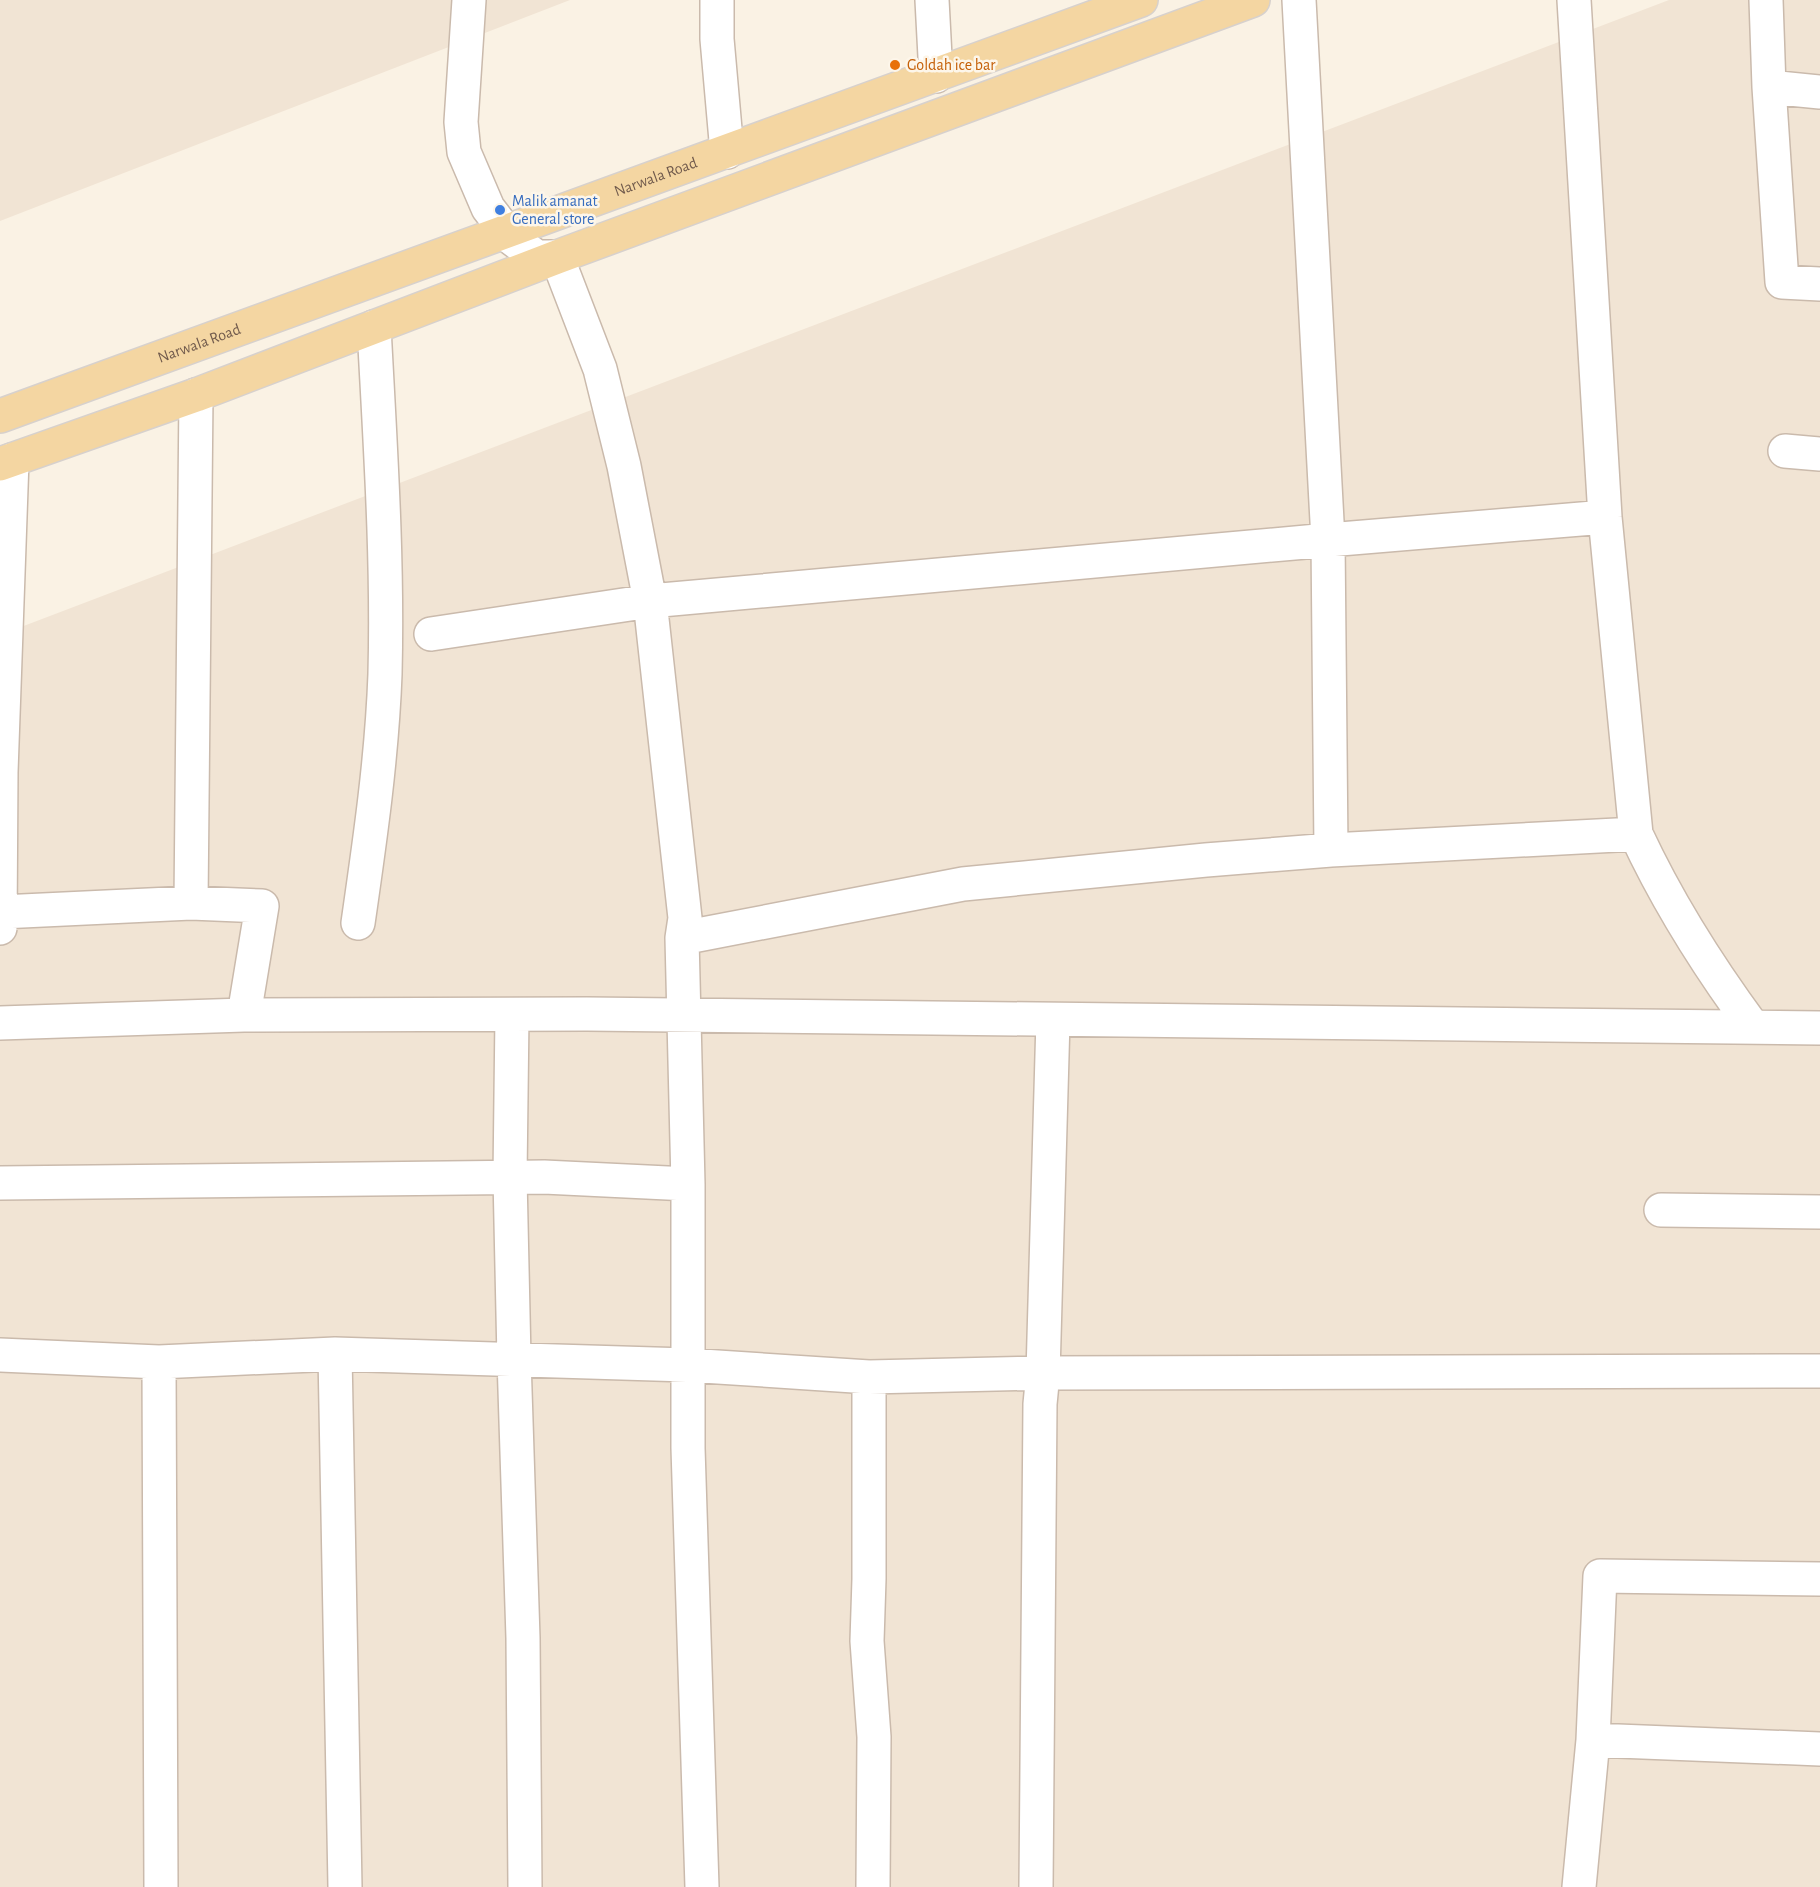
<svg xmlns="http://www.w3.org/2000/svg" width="1820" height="1887" font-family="'Alegreya Sans',sans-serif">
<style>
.residential{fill:#f1e4d4}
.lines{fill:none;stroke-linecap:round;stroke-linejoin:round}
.street-casing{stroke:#cabaac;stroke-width:36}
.primary-casing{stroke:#d7d1cd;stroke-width:36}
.street{stroke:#fff;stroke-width:33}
.primary{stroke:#f4d6a2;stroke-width:33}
.food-dot{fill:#e8710a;stroke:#fdf6ea;stroke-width:2}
.shop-dot{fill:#3f7fe0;stroke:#fdf6ea;stroke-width:2}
.labels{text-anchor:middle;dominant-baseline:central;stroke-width:5;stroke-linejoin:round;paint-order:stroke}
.food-label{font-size:16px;fill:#c56008;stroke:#fdf6ea;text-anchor:start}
.street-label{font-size:16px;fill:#705a4c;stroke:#fdf6ea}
.shop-label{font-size:16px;fill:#366cbe;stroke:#fdf6ea;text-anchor:start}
</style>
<rect width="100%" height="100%" fill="#faf2e4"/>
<!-- residential -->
<path class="residential" d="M0,0H570L0,221Z
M1669,0H1820V1887H0V635Z"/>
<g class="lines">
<defs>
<path id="street" d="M469,0L461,122L464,152L488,208L511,238L537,257H557L600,369L624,466L650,601L685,918L682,938L688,1184V1448L702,1887
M717,0V39L727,152
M932,0L936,76
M1299,0L1328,540L1331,850
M1574,0L1605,517L1636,834C1668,903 1708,966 1753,1027
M1766,0L1769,87L1782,282L1820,284
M1769,87L1820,92
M1785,451L1820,454
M431,634L650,601L1328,540L1605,517
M191,903L196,395
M1,912L191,903L262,906L244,1015
M358,923C370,840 382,757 385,674C388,558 380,442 374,327
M0,928L1,772L12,460
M682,938L963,884L1206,860L1331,850L1636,834
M512,1015L510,1177L514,1359L523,1638L525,1887
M0,1023L244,1015L587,1014L1820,1028
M0,1183L544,1177L688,1184
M1661,1210L1820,1212
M335,1354L345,1887
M0,1355L159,1362L335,1354L687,1365L869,1377L1043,1373L1820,1371
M159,1362L161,1887
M869,1377V1579L867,1641L874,1737L873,1887
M1593,1740L1820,1749
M1036,1887L1040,1404L1043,1373L1053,1020
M1579,1887L1593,1740L1600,1576L1820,1579"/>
<g id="primary">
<path id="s1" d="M0,416L1141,0"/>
<path d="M0,464L196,395L557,257L1253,0"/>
</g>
</defs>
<!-- street casing -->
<use href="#street" class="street-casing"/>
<!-- primary casing -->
<use href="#primary" class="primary-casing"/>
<!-- street -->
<use href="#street" class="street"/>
<!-- primary -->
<use href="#primary" class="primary"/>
</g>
<!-- markers -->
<circle class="food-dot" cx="895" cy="65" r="6"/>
<circle class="shop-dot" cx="500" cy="210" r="6"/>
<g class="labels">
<!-- food labels -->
<g class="food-label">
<text x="907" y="65">Goldah ice bar</text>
</g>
<!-- street labels -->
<g class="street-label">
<text stroke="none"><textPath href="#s1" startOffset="698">Narwala Road</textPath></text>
<text stroke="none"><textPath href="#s1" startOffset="212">Narwala Road</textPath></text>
</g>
<!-- shop labels -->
<g class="shop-label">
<text x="512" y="201">Malik amanat<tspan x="512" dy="18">General store</tspan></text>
</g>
</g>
</svg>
